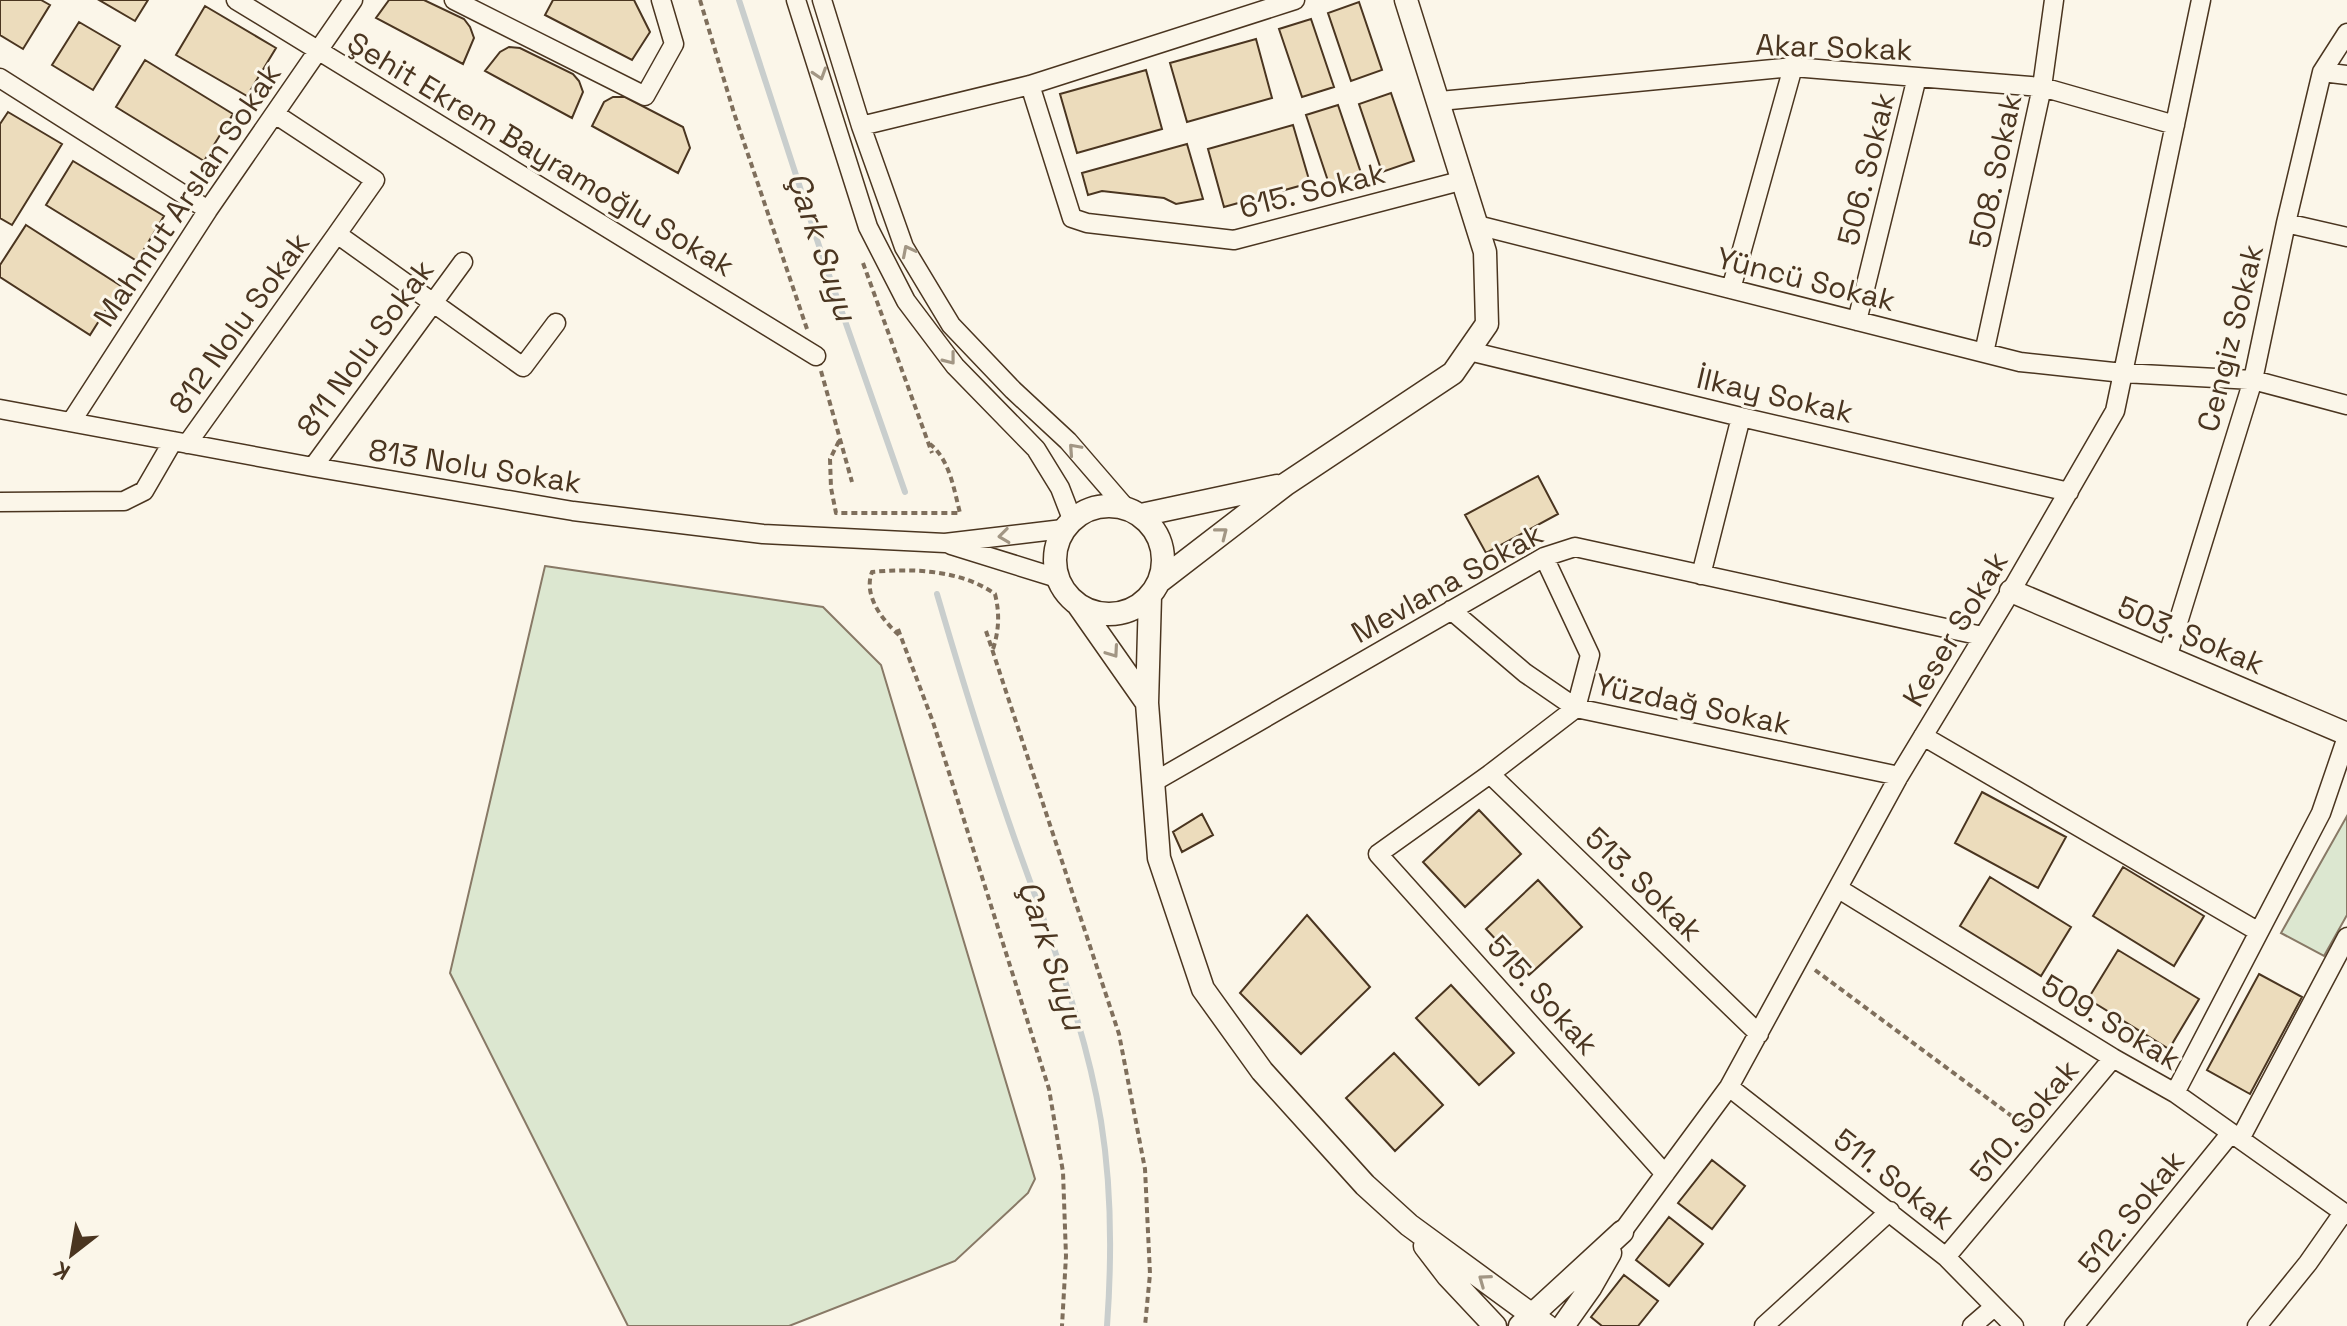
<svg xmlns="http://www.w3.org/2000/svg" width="2347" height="1326" font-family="'Space Grotesk',sans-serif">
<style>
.green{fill:#dce7d0;stroke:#887966;stroke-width:2}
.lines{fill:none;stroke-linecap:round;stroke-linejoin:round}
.stream{stroke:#c9cecd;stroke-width:6}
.building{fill:#ecdcbc;stroke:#4a3520;stroke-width:2}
.minor-casing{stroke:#4a3520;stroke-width:21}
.tertiary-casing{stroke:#4a3520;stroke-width:25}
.path{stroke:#7f6f5c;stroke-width:4;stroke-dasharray:6 4;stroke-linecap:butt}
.minor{stroke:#fbf6e9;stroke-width:18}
.tertiary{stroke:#fbf6e9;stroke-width:22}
.oneway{stroke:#a29684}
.labels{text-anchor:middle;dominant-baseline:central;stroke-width:6;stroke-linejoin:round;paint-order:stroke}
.street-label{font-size:30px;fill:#4a3520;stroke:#fbf6e9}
.water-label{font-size:32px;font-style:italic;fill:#4a3520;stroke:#fbf6e9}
</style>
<rect width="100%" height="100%" fill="#fbf6e9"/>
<!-- green -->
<path class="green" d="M545,566L823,607L881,665L1035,1179L1028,1193L955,1261L789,1326H628L450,973Z
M2347,816V915L2324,956L2281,933Z"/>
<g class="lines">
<!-- stream -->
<path class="stream" d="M739,0L823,258L905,492
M937,594C961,676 986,757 1014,837C1047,930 1085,1023 1101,1121C1112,1189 1112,1257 1107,1326"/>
</g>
<!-- building -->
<path class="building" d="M0,0H41L50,5L23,49L0,35Z
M99,0H148L135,21Z
M389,0H424L464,19L470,27L474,38L463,64L376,18Z
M553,0H634L650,32L632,60L545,15Z
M1359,2L1382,70L1351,81L1328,13Z
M205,6L276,48L247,96L176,55Z
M1311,19L1334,87L1302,97L1279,29Z
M79,22L120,46L93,90L52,65Z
M1256,39L1272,98L1187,122L1170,63Z
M509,47L520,48L573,74L579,81L583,92L572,118L485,71L500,52Z
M145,60L233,114L204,161L116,107Z
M1146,70L1162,129L1077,153L1060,94Z
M1391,93L1414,161L1382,172L1359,104Z
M613,97H625L683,127L690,148L678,173L592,126L604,102Z
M1338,105L1361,173L1329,184L1306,115Z
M8,112L62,144L12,225L0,218V124Z
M1293,125L1310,183L1224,207L1208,149Z
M1187,144L1203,199L1176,204L1164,198L1102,191L1088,195L1082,173Z
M73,161L164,216L137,261L46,205Z
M26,225L121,286L90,335L0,277V265Z
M1538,476L1558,514L1486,553L1465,515Z
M1982,792L2066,837L2038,888L1955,843Z
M1479,810L1521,854L1465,907L1423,862Z
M1202,814L1213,835L1182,852L1173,832Z
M2123,867L2204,916L2174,966L2093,916Z
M1990,877L2071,927L2041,976L1960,926Z
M1538,880L1582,927L1529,975L1486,929Z
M1307,915L1370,987L1301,1054L1240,993Z
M2118,950L2199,999L2169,1049L2088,999Z
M2259,974L2302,997L2250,1094L2207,1070Z
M1451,985L1514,1053L1479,1085L1416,1018Z
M1394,1053L1443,1105L1395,1151L1346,1098Z
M1712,1160L1745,1186L1712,1229L1678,1203Z
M1669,1217L1703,1244L1669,1286L1636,1260Z
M1624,1275L1658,1301L1638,1326H1602L1591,1317Z"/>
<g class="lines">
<defs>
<path id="minor" d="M236,0L816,356
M454,0L645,96L674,44L661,0
M796,0L868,227L906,301L955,366L1036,449L1060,488L1072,519
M822,0L861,126L904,247L951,325L1013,390L1068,441L1125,507
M2322,72L2347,75
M0,78L208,210
M1030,85L1072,218L1087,223L1234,240L1464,180
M1440,101L1793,67L2042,87L2175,125
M275,114L375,180L337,234L523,367L556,323
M861,126L1030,85L1295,0
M2286,223L2347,237
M1477,225L2020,362L2123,373L2253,380L2347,405
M1731,289L1793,67
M1857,321L1917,77
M1469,351L1741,417L2069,492
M1984,353L2042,87L2054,0
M0,409L313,467L573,511L763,534L945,543L1063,529
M71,422L208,210L353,0
M187,444L337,234
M313,467L463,262
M0,502L124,501L144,491L173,441
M951,545L1057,578
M1701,575L1741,417
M1451,610L1525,673L1576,708L1590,655L1544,557
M2167,658L2253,380L2286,223L2322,72L2347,33
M1923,736L2259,932
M1490,774L1759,1034
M1152,783L1544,557L1575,547L1982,636
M1839,889L2113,1058L2175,1093L2347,1215
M1729,1087L1946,1257L2014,1326
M2175,1093L2321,813L2347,737
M2240,1139L2347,937
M1665,1174L1378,854L1490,774L1576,708L1899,776
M1622,1232L1729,1087L1899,776L2011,591L2115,411L2201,0
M1946,1257L2113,1058
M1764,1326L1890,1211
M1972,1326L1994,1307
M2074,1326L2231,1133
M2257,1326L2308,1263L2343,1213"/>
<path id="tertiary" d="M1055 560a54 54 0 1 1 108 0a54 54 0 1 1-108 0Z
M1141,515L1277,486
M1160,581L1286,484L1453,373L1487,324L1485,252L1406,0
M2011,591L2347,734
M1150,596L1147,703L1159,858L1203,989L1262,1071L1365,1185L1409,1225L1547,1326
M1079,606L1147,703
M1425,1246L1448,1276L1495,1326
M1520,1326L1622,1232
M1563,1326L1590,1288L1610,1253"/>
</defs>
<!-- minor casing -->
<use href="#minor" class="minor-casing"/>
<!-- tertiary casing -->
<use href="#tertiary" class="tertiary-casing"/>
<!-- path -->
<path class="path" d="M700,0L734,113L807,329
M863,263L932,453
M821,371L852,482
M839,441L830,459L831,488L836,513H960C954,490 950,460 930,444
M898,629L933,722L1049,1089L1063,1172L1066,1256L1062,1326
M986,631L1119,1034L1145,1169L1150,1274L1145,1326
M899,635C882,620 863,595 872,572C913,568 961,570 995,594C1000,614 999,632 992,652
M1815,970L2029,1129"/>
<!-- minor -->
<use href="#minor" class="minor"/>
<!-- tertiary -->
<use href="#tertiary" class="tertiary"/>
</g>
<!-- one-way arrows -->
<defs><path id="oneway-chevron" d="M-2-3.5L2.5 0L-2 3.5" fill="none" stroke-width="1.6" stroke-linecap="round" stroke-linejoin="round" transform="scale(2)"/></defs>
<g class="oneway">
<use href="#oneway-chevron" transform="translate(820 74) rotate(72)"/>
<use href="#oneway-chevron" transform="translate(908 251) rotate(-117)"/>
<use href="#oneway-chevron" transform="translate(950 359) rotate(52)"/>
<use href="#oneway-chevron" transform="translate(1074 449) rotate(-132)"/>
<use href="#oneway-chevron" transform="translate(1222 533) rotate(-38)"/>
<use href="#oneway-chevron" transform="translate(1004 536) rotate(173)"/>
<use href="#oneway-chevron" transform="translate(1113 652) rotate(55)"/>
<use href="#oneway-chevron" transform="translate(1484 1280) rotate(-144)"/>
</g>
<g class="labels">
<!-- street labels -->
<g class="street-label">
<text transform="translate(1834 47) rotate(2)">Akar Sokak</text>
<text transform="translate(541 154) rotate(31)">Şehit Ekrem Bayramoğlu Sokak</text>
<text transform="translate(1866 169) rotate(-76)">506. Sokak</text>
<text transform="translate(1995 171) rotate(-78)">508. Sokak</text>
<text transform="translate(1312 190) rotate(-14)">615. Sokak</text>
<text transform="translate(187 195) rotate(-56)">Mahmut Arslan Sokak</text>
<text transform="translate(1806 279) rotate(14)">Yüncü Sokak</text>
<text transform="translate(239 323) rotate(-54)">812 Nolu Sokak</text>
<text transform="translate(2230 338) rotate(-76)">Cengiz Sokak</text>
<text transform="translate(365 348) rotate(-54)">811 Nolu Sokak</text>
<text transform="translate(1775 395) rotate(13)">İlkay Sokak</text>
<text transform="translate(475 466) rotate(9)">813 Nolu Sokak</text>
<text transform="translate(1447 583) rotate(-29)">Mevlana Sokak</text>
<text transform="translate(1955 629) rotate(-59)">Keser Sokak</text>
<text transform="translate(2191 635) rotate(23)">503. Sokak</text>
<text transform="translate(1693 704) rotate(12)">Yüzdağ Sokak</text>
<text transform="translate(1644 884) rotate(44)">513. Sokak</text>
<text transform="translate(1543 995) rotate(48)">515. Sokak</text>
<text transform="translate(2111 1022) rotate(31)">509. Sokak</text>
<text transform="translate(2024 1121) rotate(-50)">510. Sokak</text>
<text transform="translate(1894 1179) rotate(38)">511. Sokak</text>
<text transform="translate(2131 1212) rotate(-51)">512. Sokak</text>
</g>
<!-- water labels -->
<g class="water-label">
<text transform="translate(822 246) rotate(71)">Çark Suyu</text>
<text transform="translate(1052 955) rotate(72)">Çark Suyu</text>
</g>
</g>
<!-- north arrow -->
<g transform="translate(72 1254) rotate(211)" stroke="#fbf6e9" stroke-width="6" paint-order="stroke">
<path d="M0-6L14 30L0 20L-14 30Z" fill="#4a3520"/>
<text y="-12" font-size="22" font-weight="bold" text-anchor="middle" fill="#4a3520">K</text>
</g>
</svg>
